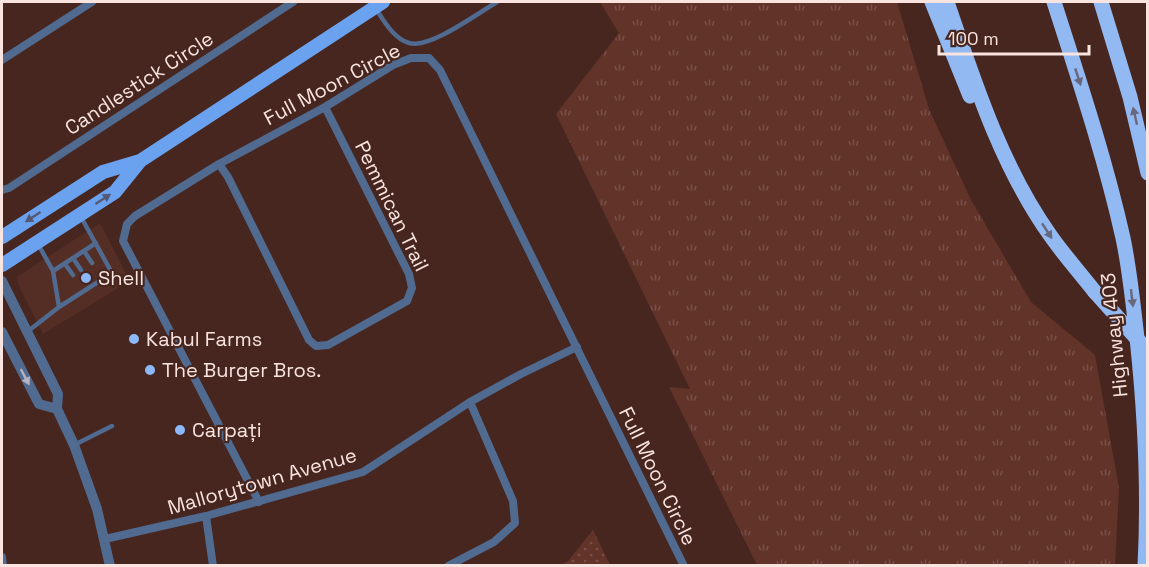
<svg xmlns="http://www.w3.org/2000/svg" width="1149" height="567" font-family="'Space Grotesk',sans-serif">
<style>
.built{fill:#542e25}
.grass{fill:url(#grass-tufts)}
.park{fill:url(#park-dots)}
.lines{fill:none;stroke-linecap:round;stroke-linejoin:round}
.service{stroke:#506a90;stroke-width:4.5}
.minor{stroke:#506a90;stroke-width:8}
.tertiary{stroke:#506a90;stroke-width:10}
.primary{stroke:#6ba2f0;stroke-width:14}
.motorway{stroke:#92b9f1;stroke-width:15}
.motorway-bridge{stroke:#92b9f1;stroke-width:15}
.oneway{fill:#68687d}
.oneway2{fill:#555873}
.oneway3{fill:#b6b3bf}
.poi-dot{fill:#8bb9fc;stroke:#46261f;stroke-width:2}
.labels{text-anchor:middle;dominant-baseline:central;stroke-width:4.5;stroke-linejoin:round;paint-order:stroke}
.street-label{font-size:20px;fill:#fae4df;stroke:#46261f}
.poi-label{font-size:20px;fill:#fae4df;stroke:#46261f;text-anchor:start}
</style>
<defs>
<pattern id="grass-tufts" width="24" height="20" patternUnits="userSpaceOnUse" patternTransform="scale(1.5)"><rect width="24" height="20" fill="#613329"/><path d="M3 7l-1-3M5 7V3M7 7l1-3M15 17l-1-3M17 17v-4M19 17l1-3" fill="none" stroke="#795048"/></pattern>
<pattern id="park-dots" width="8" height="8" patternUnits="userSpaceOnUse" patternTransform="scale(1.5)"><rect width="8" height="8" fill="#613329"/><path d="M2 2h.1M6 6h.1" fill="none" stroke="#795048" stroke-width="1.8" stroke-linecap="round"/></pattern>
</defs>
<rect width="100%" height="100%" fill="#46261f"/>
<!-- built -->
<path class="built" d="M100,223L130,281L43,334L18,284L17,277Z"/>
<!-- grass -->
<path class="grass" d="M600,2H897L929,109L971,200L1031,302L1095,355L1119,488L1115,565H757L669,387L690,389L556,114L619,33Z"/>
<!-- park -->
<path class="park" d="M593,530L610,565H560L568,561Z"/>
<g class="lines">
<!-- service -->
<path class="service" d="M376,9C384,21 394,39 409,43C430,49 478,13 497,2
M38,244L53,271L59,307
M84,251L92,263
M73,258L81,270
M65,264L73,275
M53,271L96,243
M27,332L59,307L112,273L81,217
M74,445L112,426"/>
<!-- minor -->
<path class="minor" d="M2,60L92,2
M219,164L228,177L309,340L316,346L328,345L407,301L412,288L409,274L325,107
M2,190L9,188L293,2
M259,502L123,241L127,224L135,216L219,164L325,107L393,65L411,58H429L440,70L684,566
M206,516L213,566
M105,539L206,516L363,472L470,402L521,374L577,347
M2,557L3,566
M448,566L494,542L515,523L513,501L470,402"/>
<!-- tertiary -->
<path class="tertiary" d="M2,281L58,394L57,409L74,445L97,509L110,566
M2,332L39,404L57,409"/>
<!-- primary -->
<path class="primary" d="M2,237L103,172L140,161L383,2
M2,265L115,192L140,161"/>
<!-- motorway -->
<path class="motorway" d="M932,2L970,96
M947,2C974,81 1001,166 1050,235C1064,255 1080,273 1095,292
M1054,2C1079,80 1105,158 1123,238C1130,271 1133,304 1137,338C1145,413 1149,489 1145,566
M1101,2L1130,97L1148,173"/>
<!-- motorway-bridge -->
<path class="motorway-bridge" d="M1095,292L1148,351"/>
</g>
<!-- one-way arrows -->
<defs><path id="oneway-solid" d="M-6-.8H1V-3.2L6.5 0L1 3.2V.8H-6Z" transform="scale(1.5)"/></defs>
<g class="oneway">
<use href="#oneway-solid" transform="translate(1078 77) rotate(72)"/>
<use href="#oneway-solid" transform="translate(1135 116) rotate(-103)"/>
<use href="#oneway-solid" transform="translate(1047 231) rotate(57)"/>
<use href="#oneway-solid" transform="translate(1132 298) rotate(83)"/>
</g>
<g class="oneway2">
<use href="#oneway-solid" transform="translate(103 199) rotate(-33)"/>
<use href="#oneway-solid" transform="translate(33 217) rotate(147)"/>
</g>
<use class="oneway3" href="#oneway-solid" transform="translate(25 377) rotate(62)"/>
<!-- markers -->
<g class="poi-dot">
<circle cx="86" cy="278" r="6"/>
<circle cx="134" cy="339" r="6"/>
<circle cx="150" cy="370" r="6"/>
<circle cx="180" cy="430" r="6"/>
</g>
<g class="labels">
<!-- street labels -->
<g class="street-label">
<text transform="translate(139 83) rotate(-33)">Candlestick Circle</text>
<text transform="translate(332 84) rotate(-28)">Full Moon Circle</text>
<text transform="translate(392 206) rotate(64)">Pemmican Trail</text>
<text transform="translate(1114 335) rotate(-96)">Highway 403</text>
<text transform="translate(658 476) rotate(64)">Full Moon Circle</text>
<text transform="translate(262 481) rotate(-16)">Mallorytown Avenue</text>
</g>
<!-- poi labels -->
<g class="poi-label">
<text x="98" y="278">Shell</text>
<text x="146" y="339">Kabul Farms</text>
<text x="162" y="370">The Burger Bros.</text>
<text x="192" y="430">Carpați</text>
</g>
</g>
<!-- border -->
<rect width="1149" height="567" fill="none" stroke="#fae4df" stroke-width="6"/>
<!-- scale -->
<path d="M939 45v9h150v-9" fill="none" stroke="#fae4df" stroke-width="3"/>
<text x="948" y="45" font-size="18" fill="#fae4df" stroke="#46261f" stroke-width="4.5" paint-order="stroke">100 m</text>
</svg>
